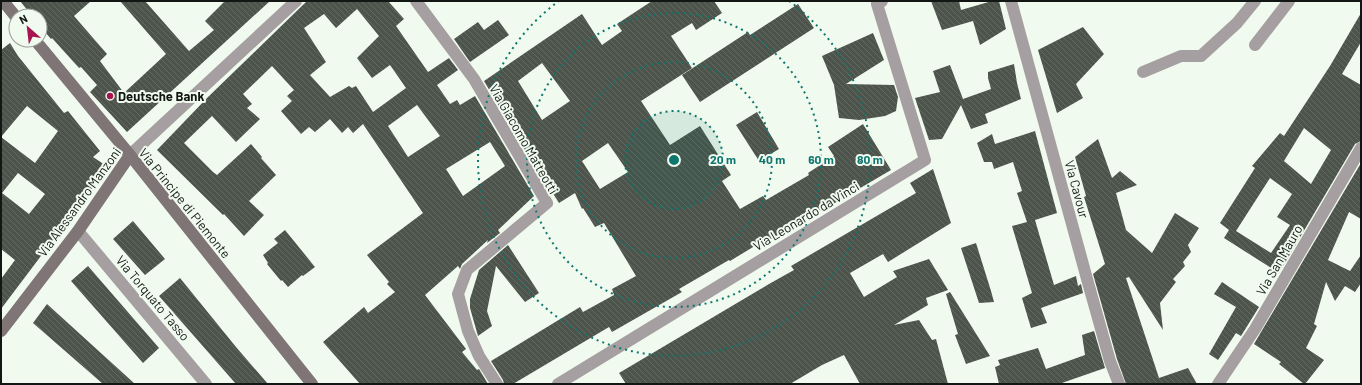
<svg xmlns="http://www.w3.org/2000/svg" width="1362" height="385" font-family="Barlow,sans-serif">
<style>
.building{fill:url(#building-back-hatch);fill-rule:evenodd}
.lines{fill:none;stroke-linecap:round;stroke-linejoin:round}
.street{stroke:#a69fa1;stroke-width:12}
.secondary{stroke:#7f7577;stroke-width:12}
.ring{fill:none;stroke:#0f766e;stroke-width:2;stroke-dasharray:2 4}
.poi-dot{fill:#a71550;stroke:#f1faef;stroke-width:1.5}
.labels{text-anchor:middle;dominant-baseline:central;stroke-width:4;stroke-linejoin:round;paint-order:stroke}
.poi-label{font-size:13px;font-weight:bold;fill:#131713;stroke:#f1faef;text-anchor:start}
.street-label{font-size:13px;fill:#131713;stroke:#f1faef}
.centre{fill:#0f766e;stroke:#f1faef;stroke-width:2}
.ring-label{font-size:12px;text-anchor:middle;font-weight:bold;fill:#0f766e;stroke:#f1faef;stroke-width:4;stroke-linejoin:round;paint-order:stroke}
</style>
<defs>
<pattern id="building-back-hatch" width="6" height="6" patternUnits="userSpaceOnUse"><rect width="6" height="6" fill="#4c544b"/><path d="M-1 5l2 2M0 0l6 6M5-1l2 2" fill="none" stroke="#626861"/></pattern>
</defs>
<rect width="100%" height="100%" fill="#f1faef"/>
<!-- building -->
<path class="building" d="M20,1H91L74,16L107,54L100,61L124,93L166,54L120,1H145L189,51L214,30L205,21L225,1H270L127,132L90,92L97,85L81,67L79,68L52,38L51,39L40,26V16H32Z
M307,1H388L404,19L396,26L428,72L449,58L458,70L437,85L450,104L457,100L460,105L475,96L534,196L498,230L500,233L487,243L488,240L462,264L460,269L458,266L425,295L466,349L462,352L477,370L479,369L488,384H360L323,342L364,307L368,313L395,292L387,284L389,282L367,255L423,213L363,124L353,133L348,127L342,133L330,119L315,132L309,127L301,134L281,111L292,101L287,96L294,90L272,66L243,94L252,104L247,108L260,119L236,142L212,116L184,143L213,172L217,175L251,144L262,157L261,158L276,175L249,201L264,215L244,236L224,214L223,215L157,150L208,97ZM357,9L379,36L357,58L372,78L390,65L406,88L373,112L356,86L352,88L349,86L330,97L310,75L326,62L304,28L324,14L336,28ZM417,105L440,136L408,157L388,126ZM490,142L505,166L463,196L446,169Z
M652,1H714L722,13L696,30L692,23L671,36L692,68L641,101L670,145L700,126L731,175L722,181L740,209L763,196L766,200L809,175L808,173L834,156L828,147L863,124L891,170L828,207V206L764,243L763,241L730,261L729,260L679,289L682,292L612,332L609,327L513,384H504L503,380L491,361L580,307L583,312L614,295L612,289L636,276L604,223L595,227L583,208L582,209L575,193L559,203L547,184L546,186L484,81L582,14L602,45L622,31L617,24ZM542,63L570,101L542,120L518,81ZM608,143L628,172L600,189L582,161Z
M931,1H959L961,10L992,1H999L1006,29L980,45L973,21L942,30Z
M798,4L814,28L700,102L682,75L748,32L750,35Z
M1361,13V42L1342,74L1361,85V141L1355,144L1279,273L1224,238L1229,230L1220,223L1255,168L1252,166L1280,133L1284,136L1330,66ZM1304,128L1331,150L1311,184L1284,161ZM1270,178L1292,194L1277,217L1290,225L1271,253L1236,231Z
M498,20L509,35L470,62L454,39L478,22L484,30Z
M1083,27L1104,54L1076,84L1083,98L1057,113L1038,50Z
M873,33L884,60L846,84L894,85L898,97L896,111L885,116L859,120L839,118L834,85L822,56Z
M10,43L18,56L64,113L68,111L100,151L93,157L108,167L1,309V279L15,260L1,249V50ZM27,106L58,131L35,163L1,137ZM18,173L45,194L29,214L2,193Z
M1014,64L1017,83L1021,99L985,114L988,123L971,129L961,105L942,139L929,140L915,98L940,92L933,71L950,65L963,99L991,89L988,78V72Z
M757,112L779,149L759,161L736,125Z
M1035,131L1057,213L1035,220L1054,285L1076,276L1078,286L1081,284L1083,293L1041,308L1047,323L1031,328L1022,298L1032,293L1012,226L1027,222L1017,193L1022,191L1013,162L994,169L992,162H984L977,143L992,134L995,144Z
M1098,139L1112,178L1120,171L1137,185L1116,193L1126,230L1152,253L1175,213L1199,228L1188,245L1191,252L1183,262L1185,266L1173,279L1176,282L1160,303L1163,330L1129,277L1126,278L1159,378L1188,368L1197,384H1126L1117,359L1093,274L1105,264L1084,197L1086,196L1075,157Z
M1361,163V219L1349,212L1328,260L1350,271L1361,255V283L1355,292L1345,286L1335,301L1326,282L1314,324L1317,326L1306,348L1324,360L1305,384H1304L1279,364L1281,362L1254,344Z
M933,169L951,223L888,262L883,254L850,273L864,297L897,277L893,271L929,259L948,290L926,298L928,305L894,325L919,320L932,340L936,339L948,384H860L844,355L822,365L790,384H626L619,373L769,284L794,270L791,266L916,193L910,183Z
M133,221L165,259L145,275L113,239Z
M285,230L315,267L303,276L302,275L288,287L282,280L281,281L267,264L268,263L263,255L278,243L274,239Z
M976,243L991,291L994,302L979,303L961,248Z
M508,245L539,293L525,302L496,266L487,311L492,326L478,336L470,308V299L479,270Z
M88,266L159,348L143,363L71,281Z
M180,278L236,347L268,384H236L159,296Z
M1222,282L1259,307L1241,336L1236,333L1218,360L1209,354L1236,307L1214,294Z
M950,292L990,356L966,364L955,335L958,334L946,294Z
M47,304L135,384H103L33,323Z
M1094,331L1105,368L1059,384H999L995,367L1000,365L998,360L1038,348L1046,369L1085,355L1082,335Z"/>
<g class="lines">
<!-- street -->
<path class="street" d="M416,1L474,79L547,203L467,270L458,294L468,331L479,356L497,384
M1011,1L1087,279L1110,361L1119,384
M1255,45L1289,1
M1143,72L1181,56H1201L1237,23L1255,1
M130,155L296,1
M78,231L206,384
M558,384L925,160L877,4L882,1
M1218,384L1255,329L1361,148"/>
<!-- secondary -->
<path class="secondary" d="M3,1L16,17
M35,40L130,155L312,384
M1,331L78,231L130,155"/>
</g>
<!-- distance rings -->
<circle cx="674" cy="160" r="49" fill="#0f766e" fill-opacity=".12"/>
<g class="ring">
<circle cx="674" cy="160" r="49"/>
<circle cx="674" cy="160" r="98"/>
<circle cx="674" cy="160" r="147"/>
<path d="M789 1A196 196 0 1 1 559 1"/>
</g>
<!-- markers -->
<circle class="poi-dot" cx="110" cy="96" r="4"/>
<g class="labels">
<!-- poi labels -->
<g class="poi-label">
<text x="118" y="96">Deutsche Bank</text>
</g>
<!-- street labels -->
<g class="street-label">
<text transform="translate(524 139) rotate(60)">Via Giacomo Matteotti</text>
<text transform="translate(1077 189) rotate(75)">Via Cavour</text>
<text transform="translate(79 202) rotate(-54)">Via Alessandro Manzoni</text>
<text transform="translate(185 203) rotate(51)">Via Principe di Piemonte</text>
<text transform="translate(806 216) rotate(-31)">Via Leonardo da Vinci</text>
<text transform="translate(1279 260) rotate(-60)">Via San Mauro</text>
<text transform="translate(153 298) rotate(50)">Via Torquato Tasso</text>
</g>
</g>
<circle cx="674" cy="160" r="6" class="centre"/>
<g class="ring-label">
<text x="723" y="164">20 m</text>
<text x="772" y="164">40 m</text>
<text x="821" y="164">60 m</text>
<text x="870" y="164">80 m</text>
</g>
<!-- border -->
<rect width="1362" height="385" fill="none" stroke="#131713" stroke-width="4"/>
<!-- north arrow -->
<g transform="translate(28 28) rotate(332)"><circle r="19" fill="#f1faef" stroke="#989f97"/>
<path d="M0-3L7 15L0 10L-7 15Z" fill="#a71550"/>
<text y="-6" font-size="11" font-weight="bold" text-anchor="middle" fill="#131713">N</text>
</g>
</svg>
